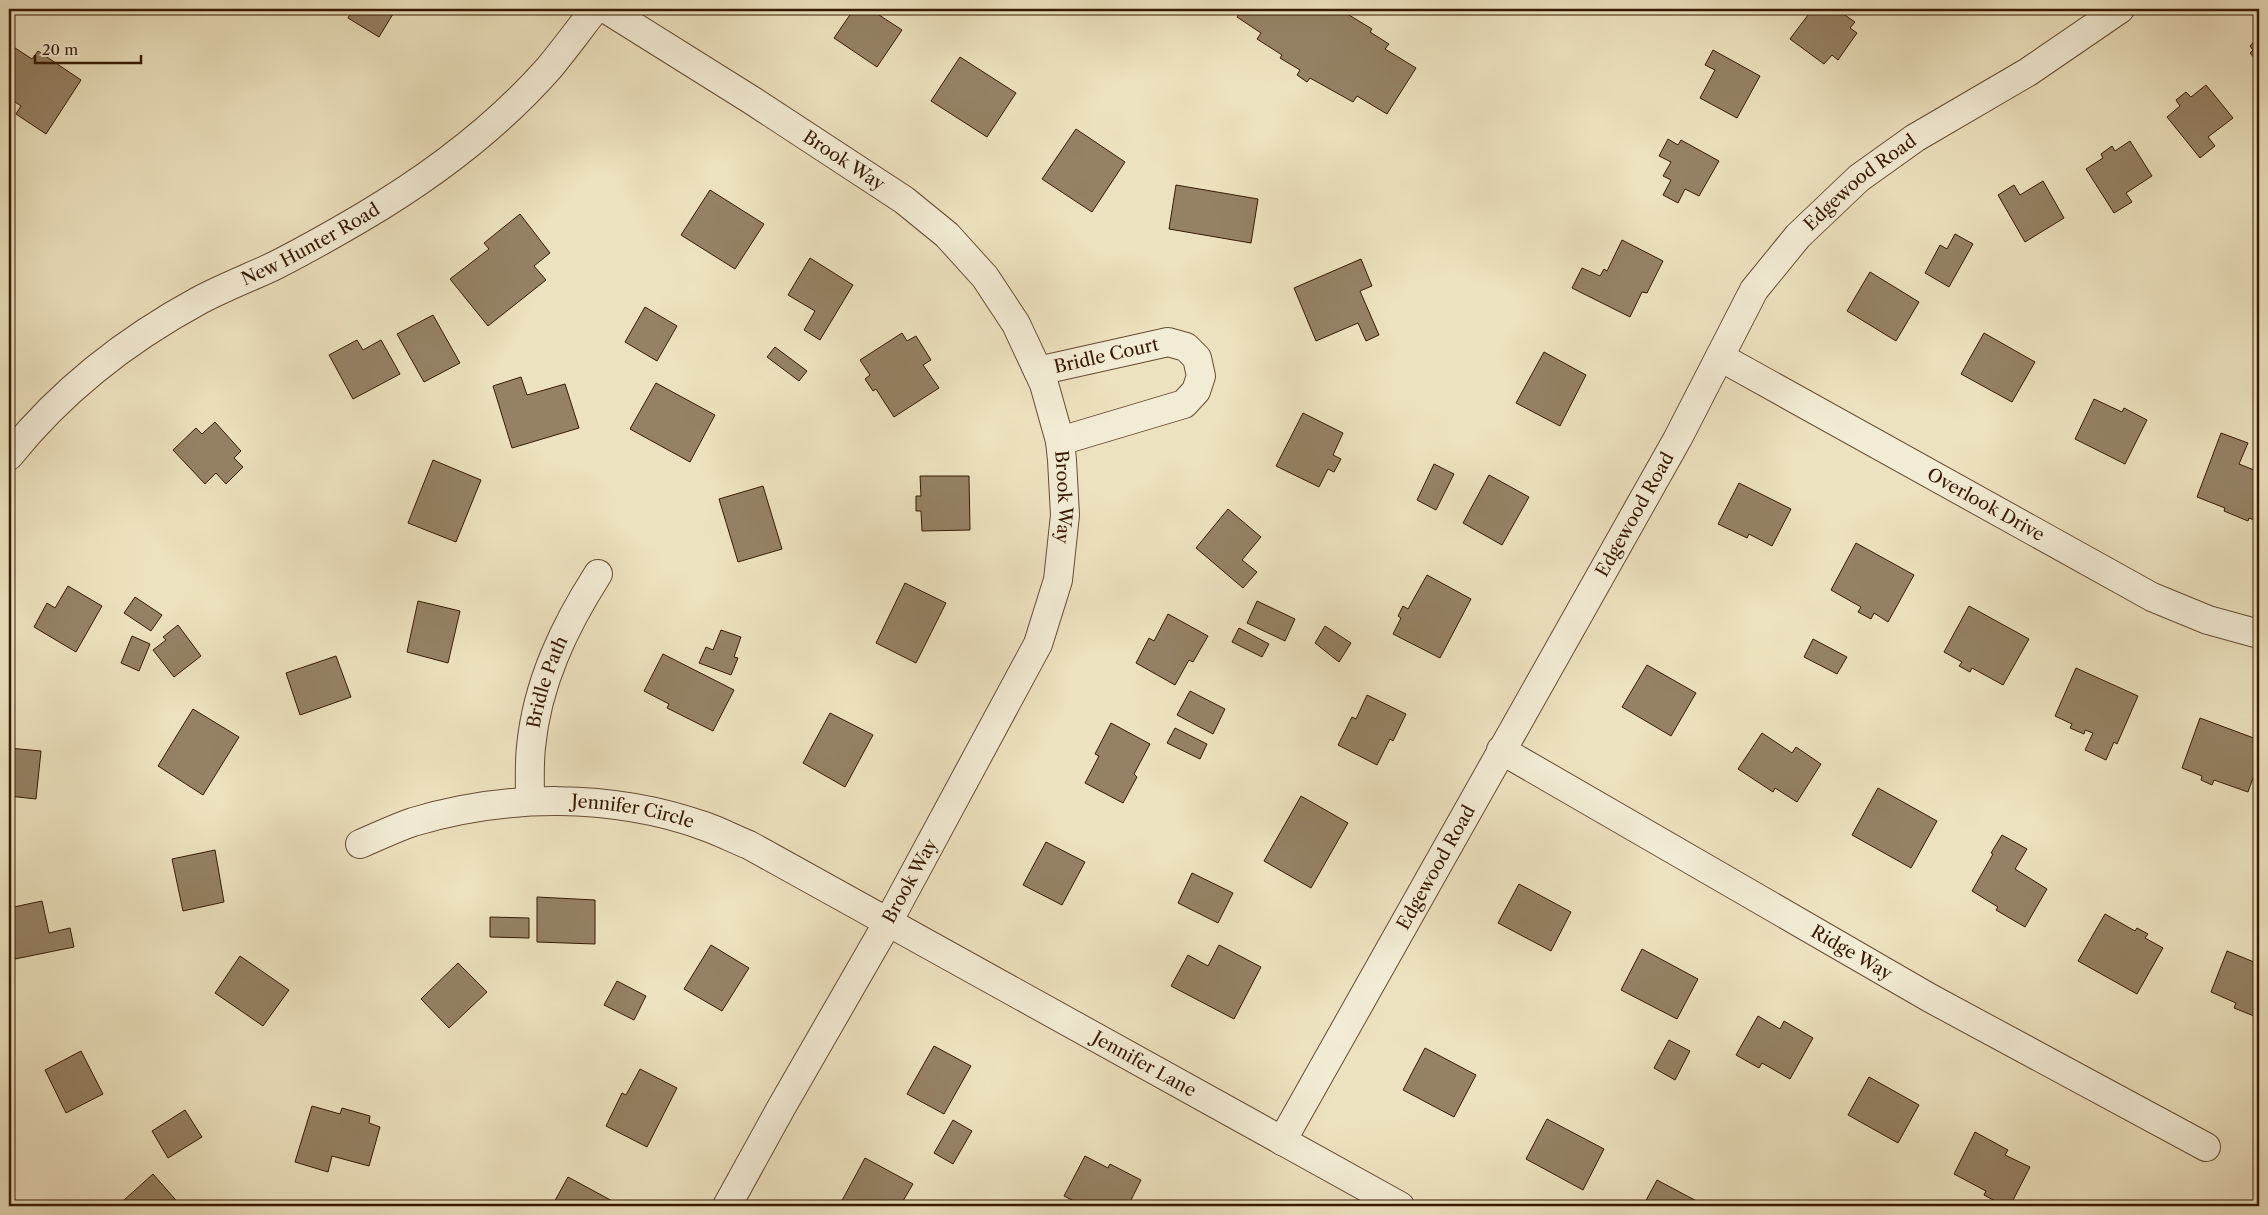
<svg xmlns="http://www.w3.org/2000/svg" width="2268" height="1215" font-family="'Libre Caslon Text',serif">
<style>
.building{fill:#958265;stroke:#361a03}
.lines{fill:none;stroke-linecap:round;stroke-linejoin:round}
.minor-casing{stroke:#644c32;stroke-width:30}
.minor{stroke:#f3ecd5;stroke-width:28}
.labels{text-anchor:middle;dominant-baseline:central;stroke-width:4;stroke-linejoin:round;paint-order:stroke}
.street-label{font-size:18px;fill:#361a03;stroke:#f3ecd5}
</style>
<rect width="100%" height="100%" fill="#ede2bf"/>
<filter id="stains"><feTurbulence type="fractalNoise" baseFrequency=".004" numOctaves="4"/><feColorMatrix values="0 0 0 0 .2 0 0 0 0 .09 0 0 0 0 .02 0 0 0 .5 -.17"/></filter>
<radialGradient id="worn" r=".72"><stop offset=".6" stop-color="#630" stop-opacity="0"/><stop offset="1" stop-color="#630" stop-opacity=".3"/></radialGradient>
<!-- building -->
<path class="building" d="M353,9H396L379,37L348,18Z
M854,9H870L902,30L877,67L834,38Z
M1242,9H1352L1349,15L1372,29L1370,32L1389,44L1385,49L1416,68L1387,114L1357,96L1353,102L1310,78L1307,82L1297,75L1300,70L1280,58L1282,55L1257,39L1261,33L1237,17Z
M1808,9H1836L1855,22L1850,28L1857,33L1838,60L1832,55L1824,64L1790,39L1811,11Z
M2259,36V58L2257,61L2250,53L2253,50L2250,46Z
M9,44L32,59L38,51L81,80L46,134L16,114L21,106L9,98Z
M1713,50L1760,76L1737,118L1700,98L1715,70L1705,65Z
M960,57L1016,93L987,137L931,101Z
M2206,85L2233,118L2208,137L2215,146L2200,158L2167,117L2180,106L2176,100L2186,92L2191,97Z
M1076,129L1125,162L1092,212L1042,179Z
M1668,139L1678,145L1681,140L1719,161L1699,196L1685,189L1678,203L1663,195L1671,180L1663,176L1671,162L1659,156Z
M2130,141L2152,176L2126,193L2132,202L2114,213L2086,169L2103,158L2101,154L2112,146L2115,151Z
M2043,181L2064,218L2025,242L1998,195L2014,185L2020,195Z
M1176,185L1258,199L1251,243L1169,229Z
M710,190L764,224L735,269L681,235Z
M520,214L550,253L534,266L546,280L488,326L450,279L489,249L484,243Z
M1955,234L1973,244L1949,287L1925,273L1940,245L1947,249Z
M1622,240L1663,261L1647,293L1642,292L1630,317L1572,288L1582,268L1600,276L1604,269L1607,271Z
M810,258L853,285L820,340L804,330L815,311L788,295Z
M1361,259L1372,286L1360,291L1379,335L1366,341L1358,323L1316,341L1294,288Z
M1870,272L1919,302L1896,341L1847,311Z
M645,307L677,326L657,361L625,342Z
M433,315L460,363L424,382L397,334Z
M902,333L907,341L916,336L931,360L923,365L939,388L894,417L876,389L873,391L865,379L870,375L860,360Z
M1984,333L2035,362L2012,402L1961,374Z
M357,340L363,350L381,340L400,374L353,399L329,355Z
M775,347L807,371L799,381L767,357Z
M1544,352L1586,375L1560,426L1516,403Z
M521,377L527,395L565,384L579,428L512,448L493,386Z
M656,383L715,415L690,462L630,429Z
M2094,399L2122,412L2124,408L2147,420L2125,464L2075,439Z
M1303,413L1343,433L1333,455L1341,459L1334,472L1328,469L1319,487L1276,466Z
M215,422L241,451L234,458L243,467L226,484L216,473L205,484L173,450L196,428L202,434Z
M2221,433L2248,443L2239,464L2259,472V522L2249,518L2248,521L2224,511L2225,508L2197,497Z
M433,460L481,480L456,542L408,523Z
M1434,464L1454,474L1436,510L1417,500Z
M1489,475L1529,497L1502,545L1463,523Z
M920,476H969L970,530L922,531L921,511H916V496H921Z
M1739,483L1791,509L1772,546L1749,534L1747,538L1718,524Z
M763,486L782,549L738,562L719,499Z
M1228,509L1261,537L1242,560L1257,572L1243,588L1196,548Z
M1856,543L1914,575L1888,622L1874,613L1871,619L1858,612L1861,607L1831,590Z
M1427,575L1471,599L1440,658L1393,634L1401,618L1398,616L1403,606L1408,609Z
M905,583L946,603L916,663L876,643Z
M68,586L102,606L76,652L34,627L47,603L55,608Z
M135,597L162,615L151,631L124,613Z
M418,601L460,611L448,663L407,652Z
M1257,601L1295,619L1285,641L1247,623Z
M1969,606L2029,639L2003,685L1972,668L1970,672L1959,666L1962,662L1944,652Z
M1168,614L1208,636L1193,662L1189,660L1175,685L1136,663L1149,638L1154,641Z
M178,625L201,656L174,677L153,650L166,640L163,637Z
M1325,626L1351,643L1339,662L1315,643Z
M1239,628L1269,644L1262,657L1232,642Z
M721,630L741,637L734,657L738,658L731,675L699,663L706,647L713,650Z
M132,636L150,644L139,671L121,663Z
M1813,639L1847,657L1837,674L1804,657Z
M663,654L734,690L713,731L667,708L669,704L644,691Z
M336,656L351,697L300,715L286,673Z
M1647,665L1696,693L1671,736L1622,707Z
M2076,668L2138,696L2117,744L2114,742L2106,760L2085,750L2093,733L2085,730L2084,734L2070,728L2072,724L2055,716Z
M1190,691L1225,709L1213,734L1177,715Z
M1367,695L1406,714L1393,741L1390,739L1377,765L1338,745L1352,717L1356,719Z
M193,709L239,737L203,795L158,766Z
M830,713L873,735L845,787L803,763Z
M2200,718L2259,740V761L2248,792L2214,780L2212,785L2201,780L2202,776L2182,768Z
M1111,723L1150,744L1134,774L1137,777L1123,803L1085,783L1099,756L1095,754Z
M1175,728L1207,744L1200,759L1167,743Z
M1762,733L1792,753L1796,747L1821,764L1797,802L1775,788L1773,792L1738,769Z
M9,748L41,751L36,799L9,796Z
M1878,788L1937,821L1911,868L1852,835Z
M1301,796L1348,823L1311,888L1264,861Z
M2002,835L2027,849L2015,869L2047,889L2025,927L1996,910L1998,907L1972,891L1993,854L1991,853Z
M1046,842L1085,862L1062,905L1023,885Z
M215,850L224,902L183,911L172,859Z
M1192,873L1233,893L1218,923L1178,903Z
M1519,884L1571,912L1551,951L1498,923Z
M537,897L595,900V944L537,942Z
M42,901L49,933L70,928L74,947L15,959L9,929L13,928L9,908Z
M2105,914L2135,931L2137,928L2148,934L2145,938L2163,948L2137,994L2078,961Z
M490,917L529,918V938L490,937Z
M711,945L749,968L722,1011L684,989Z
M1219,945L1261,967L1234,1019L1171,986L1188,955L1208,966Z
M1642,949L1698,979L1677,1019L1621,990Z
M2227,951L2254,962L2253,965L2259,968V1018L2234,1008L2236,1003L2211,992Z
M240,956L289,990L263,1026L215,993Z
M458,963L487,992L449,1028L421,999Z
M617,981L646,996L634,1020L604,1005Z
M1758,1016L1780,1029L1784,1021L1813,1038L1790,1079L1762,1063L1759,1068L1736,1055Z
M1669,1040L1690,1051L1675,1080L1654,1068Z
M934,1046L971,1066L944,1114L907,1094Z
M1425,1048L1476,1075L1454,1117L1403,1090Z
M81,1051L103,1094L66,1113L45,1070Z
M640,1069L677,1088L647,1147L606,1126L622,1093L626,1095Z
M1869,1077L1919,1105L1898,1143L1848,1115Z
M312,1106L340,1114L342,1108L370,1116L369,1123L380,1127L369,1166L332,1156L328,1172L295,1162Z
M185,1110L202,1137L168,1158L152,1131Z
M1547,1119L1604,1149L1583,1190L1526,1159Z
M953,1120L972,1131L953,1164L934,1153Z
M1975,1132L2008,1150L2005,1155L2030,1167L2010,1206H2004L1984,1195L1986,1191L1954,1174Z
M1085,1156L1108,1168L1110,1164L1141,1180L1128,1206L1089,1205L1084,1206L1064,1196Z
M865,1158L913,1184L900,1206H839Z
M153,1174L181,1206H130L124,1200Z
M568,1177L616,1203L614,1206H552Z
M1657,1180L1706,1206H1643Z"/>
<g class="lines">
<defs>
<g id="minor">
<path id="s1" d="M606,9L753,101L904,200L947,235L985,277L1016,324L1044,384L1060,441L1062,460L1065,515L1058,580L1038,644L888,922L781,1108L727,1206"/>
<path id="s2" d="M1720,357L2152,597L2208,620L2259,634"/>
<path id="s3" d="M1038,371L1168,342L1186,347L1197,358L1201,376L1196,391L1184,404L1060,441"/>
<path id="s4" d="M9,456C61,391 126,340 200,300C223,288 248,278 272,267C302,252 332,235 361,218C429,178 496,128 549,68C565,49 580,28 595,9"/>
<path id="s5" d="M1501,750L1930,998L2206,1147"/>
<path id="s6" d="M530,801C530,783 529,765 531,747C537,684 564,627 598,574"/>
<path id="s7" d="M360,844C377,837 395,828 413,822C506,794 611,793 704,826C719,831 734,839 749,845L1400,1206"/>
<path id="s8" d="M1282,1141L1678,438L1754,290L1798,236L1859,178L1915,138L2028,72L2120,9"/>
</g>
</defs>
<!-- minor casing -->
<use href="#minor" class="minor-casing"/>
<!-- minor -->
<use href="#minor" class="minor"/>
</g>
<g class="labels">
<!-- street labels -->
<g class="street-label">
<text stroke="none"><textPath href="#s1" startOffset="282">Brook Way</textPath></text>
<text stroke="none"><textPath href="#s8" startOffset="1125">Edgewood Road</textPath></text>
<text stroke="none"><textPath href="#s4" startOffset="372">New Hunter Road</textPath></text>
<text stroke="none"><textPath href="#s3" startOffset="70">Bridle Court</textPath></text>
<text stroke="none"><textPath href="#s1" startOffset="704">Brook Way</textPath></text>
<text stroke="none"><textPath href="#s2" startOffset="304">Overlook Drive</textPath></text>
<text stroke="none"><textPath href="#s8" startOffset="719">Edgewood Road</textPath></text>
<text stroke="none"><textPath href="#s6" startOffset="121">Bridle Path</textPath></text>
<text stroke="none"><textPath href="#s7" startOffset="280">Jennifer Circle</textPath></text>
<text stroke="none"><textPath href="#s8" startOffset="314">Edgewood Road</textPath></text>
<text transform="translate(910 881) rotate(-61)">Brook Way</text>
<text stroke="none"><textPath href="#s5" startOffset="405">Ridge Way</textPath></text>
<text stroke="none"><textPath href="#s7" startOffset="854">Jennifer Lane</textPath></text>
</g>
</g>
<!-- margin -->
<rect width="2268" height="1215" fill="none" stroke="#ede2bf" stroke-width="30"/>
<rect x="10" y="10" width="2248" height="1195" fill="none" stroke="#361a03" stroke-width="2.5"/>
<rect x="15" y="15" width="2238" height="1185" fill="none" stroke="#361a03"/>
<!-- scale -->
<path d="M35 55v8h106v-8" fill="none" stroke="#361a03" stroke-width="2.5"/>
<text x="42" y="55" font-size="15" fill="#361a03" stroke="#f3ecd5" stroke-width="4" paint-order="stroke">20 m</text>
<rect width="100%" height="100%" filter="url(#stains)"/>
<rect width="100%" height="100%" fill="url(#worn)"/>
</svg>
